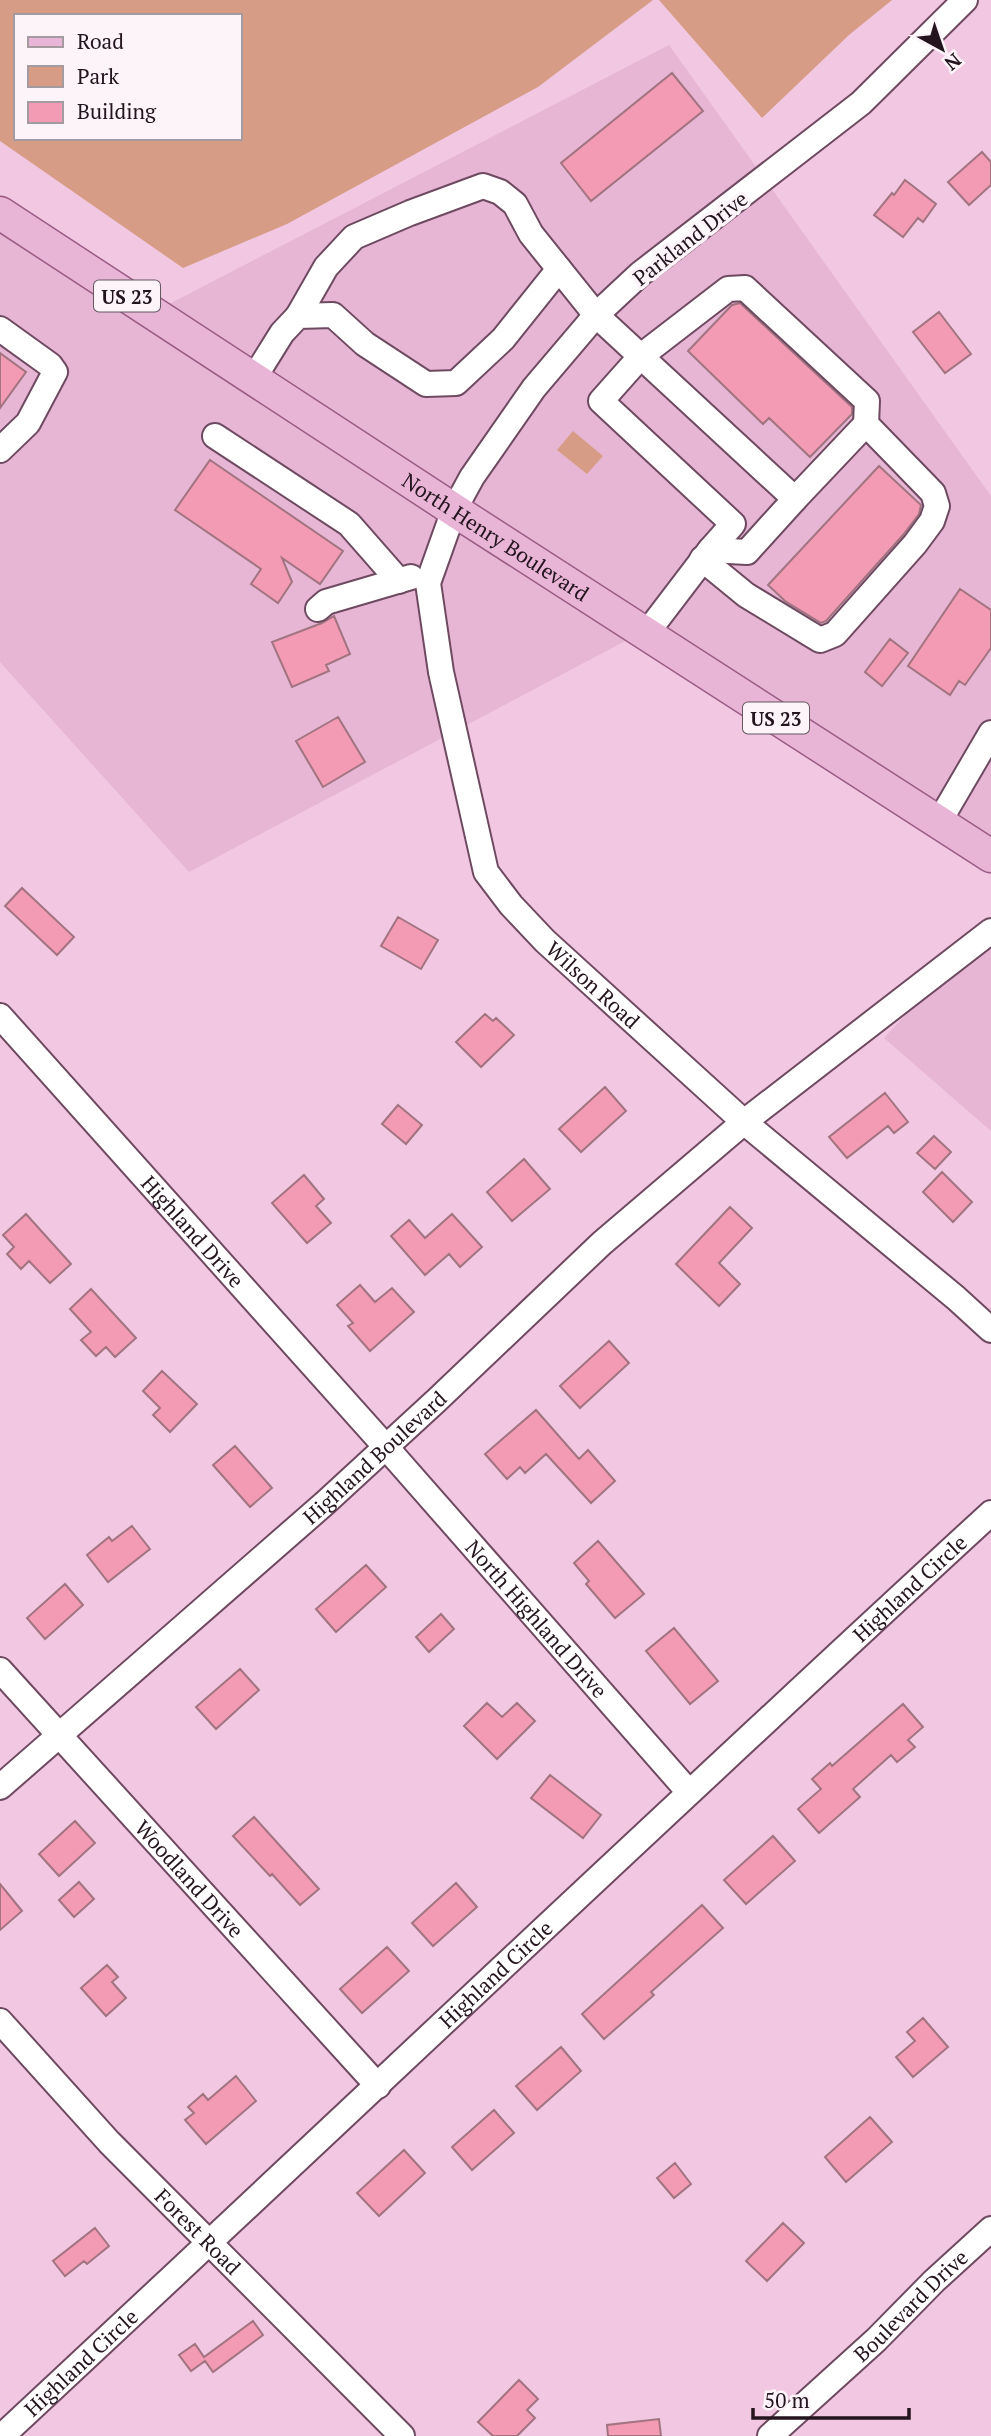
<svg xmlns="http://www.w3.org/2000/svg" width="991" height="2436" font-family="'PT Serif',serif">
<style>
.built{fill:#e6b6d4}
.green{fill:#d79c86;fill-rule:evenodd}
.building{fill:#f39ab5;stroke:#a17480;stroke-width:2}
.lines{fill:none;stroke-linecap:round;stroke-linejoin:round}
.minor-casing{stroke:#6e4a61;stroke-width:28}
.major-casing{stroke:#9a5c85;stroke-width:35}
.minor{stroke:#fff;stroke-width:24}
.major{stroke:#e9b5d7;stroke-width:32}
.labels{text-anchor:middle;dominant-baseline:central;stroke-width:7;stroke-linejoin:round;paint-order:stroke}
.shield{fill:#fdf4f9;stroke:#645760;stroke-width:2}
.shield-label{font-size:19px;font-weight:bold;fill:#23141e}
.street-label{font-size:21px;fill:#23141e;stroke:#fdf4f9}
</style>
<rect width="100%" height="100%" fill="#f2c7e2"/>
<!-- built -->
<path class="built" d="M669,45L991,496V851L648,629L189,872L0,662V197L150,314Z
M991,923V1131L884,1038Z"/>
<!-- green -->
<path class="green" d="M0,0H653L538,87L287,224L183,268L0,141ZM16,16H240V138H16Z
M659,0H892L849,35L762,118Z
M573,431L603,456L587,474L557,450Z"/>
<!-- building -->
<path class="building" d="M672,73L703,111L591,201L561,163Z
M982,152L991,162V185L969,205L948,182Z
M905,180L936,204L923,222L918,218L903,237L874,215L892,193L894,195Z
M740,303L852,407V414L810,457L769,418L763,424L688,351L732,305Z
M939,312L971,354L945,373L913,332Z
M0,353L26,372L0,408Z
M210,460L343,551L320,584L282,558L292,582L278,603L251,584L261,569L175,510Z
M879,466L921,505L919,514L903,535L826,621L821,623L785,601L768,585Z
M960,589L991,610V648L965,685L959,681L950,695L908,666Z
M334,616L350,654L326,665L329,671L292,687L272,642L322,623Z
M890,639L908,653L882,686L865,672Z
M338,717L365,762L323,787L296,741Z
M22,888L74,937L57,955L5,906Z
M398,917L438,940L421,969L381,946Z
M485,1014L493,1021L496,1018L514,1035L481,1067L456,1042Z
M605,1087L626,1111L581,1152L559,1129Z
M885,1093L908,1122L894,1133L888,1126L847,1158L829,1137Z
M398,1105L422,1125L406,1144L382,1124Z
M934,1136L951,1152L935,1169L917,1153Z
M524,1159L550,1189L512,1221L487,1192Z
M942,1172L972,1202L953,1222L923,1192Z
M304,1175L324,1199L316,1206L331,1223L307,1243L272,1203Z
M730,1207L752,1228L719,1263L740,1284L719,1306L676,1264Z
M26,1214L71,1264L50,1283L29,1261L21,1269L7,1254L14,1247L3,1235Z
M452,1214L482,1247L460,1267L449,1254L425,1275L391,1236L409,1220L425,1238Z
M360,1285L375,1302L392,1288L414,1312L370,1351L348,1326L353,1323L337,1305Z
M91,1289L136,1338L115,1357L106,1347L96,1356L81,1340L91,1332L70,1309Z
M609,1341L629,1363L580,1408L560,1386Z
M162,1371L197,1404L170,1432L153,1415L160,1408L143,1391Z
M536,1410L579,1459L588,1450L615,1481L591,1503L546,1454L525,1473L520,1467L507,1479L485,1454Z
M235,1446L272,1488L250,1507L213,1465Z
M132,1526L150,1549L108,1582L87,1555L109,1537L112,1541Z
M598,1541L644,1594L615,1618L586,1584L589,1581L574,1563Z
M366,1565L386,1587L336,1632L316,1609Z
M65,1584L83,1605L45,1639L27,1618Z
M441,1614L454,1629L429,1652L416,1637Z
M674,1628L718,1681L690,1704L646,1651Z
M240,1669L259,1690L216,1729L196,1707Z
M487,1703L502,1717L517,1703L535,1721L497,1759L464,1726Z
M903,1704L923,1727L908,1740L915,1747L897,1762L891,1755L853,1789L860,1797L819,1833L798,1809L821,1789L812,1779L830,1763L832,1766Z
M550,1775L601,1815L583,1838L531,1798Z
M254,1817L319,1889L300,1905L272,1874L270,1876L233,1836Z
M75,1821L95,1843L59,1876L39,1854Z
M773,1836L795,1861L746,1904L724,1880Z
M79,1882L94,1899L74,1917L59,1900Z
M456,1883L477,1907L433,1946L412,1923Z
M0,1884L22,1911L0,1930Z
M702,1905L723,1928L651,1992L654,1995L604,2039L582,2014Z
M387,1947L409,1971L362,2013L340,1989Z
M107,1965L118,1977L112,1982L126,1998L106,2016L81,1988Z
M923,2018L948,2047L913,2077L896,2057L915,2041L907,2032Z
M561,2047L581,2071L537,2110L516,2086Z
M236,2076L256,2101L206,2144L185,2120L194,2113L188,2107L203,2094L208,2100Z
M494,2110L514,2133L472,2170L452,2147Z
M870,2117L892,2142L846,2182L825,2157Z
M404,2150L425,2173L379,2216L357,2193Z
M675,2163L691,2184L674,2198L657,2178Z
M783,2223L804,2243L767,2281L746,2261Z
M95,2228L109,2246L87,2264L84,2261L65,2276L53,2261Z
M253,2321L263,2335L213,2372L205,2361L191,2371L179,2355L195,2344L204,2357Z
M519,2380L538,2399L527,2410L535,2418L517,2436H493L478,2422Z
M659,2419L661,2436H608L607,2425Z"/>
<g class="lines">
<defs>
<g id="minor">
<path id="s1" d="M965,0L861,103L640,274L596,315L534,388L472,477L454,510L428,583L441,672L486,872L511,905L545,941L744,1122L956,1298L991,1330"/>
<path d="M298,316L326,267L354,237L410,213L483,186L500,192L515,204L531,234L596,315L795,499L747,552L710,550L646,634"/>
<path d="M0,329L50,365L55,372L28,423L0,450"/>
<path d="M254,378L282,333L298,316L333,315L365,344L426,384L456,383L503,339L559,269"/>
<path d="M215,436L349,524L399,581"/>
<path d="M710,550L733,524L601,401L641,356L728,289L745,288L867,401L866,424"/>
<path d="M702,559L746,595L820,640L835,634L915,544L932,521L937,506L933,493L866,424L795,499"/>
<path d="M318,609L326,602L411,577"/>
<path d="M939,822L991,733"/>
<path id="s2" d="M0,1016L385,1446L688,1791"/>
<path id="s3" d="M0,1670L378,2086"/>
<path id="s4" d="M0,1787L325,1503L437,1400L602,1243L744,1122L991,931"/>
<path id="s5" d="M0,2021L109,2142L402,2436"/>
<path id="s6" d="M2,2436C332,2129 659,1818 991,1513"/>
<path id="s7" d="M770,2436L876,2340L934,2281L991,2229"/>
</g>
<g id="major">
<path id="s8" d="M0,213L454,510L991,856"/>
</g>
</defs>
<!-- minor casing -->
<use href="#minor" class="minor-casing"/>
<!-- major casing -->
<use href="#major" class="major-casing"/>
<!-- minor -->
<use href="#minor" class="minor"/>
<!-- major -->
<use href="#major" class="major"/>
</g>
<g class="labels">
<!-- shield labels -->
<g class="shield">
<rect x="94" y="280.5" width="66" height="31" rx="5"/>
<rect x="743" y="702.5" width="66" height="31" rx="5"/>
</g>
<g class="shield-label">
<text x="127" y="296">US 23</text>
<text x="776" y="718">US 23</text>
</g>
<!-- street labels -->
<g class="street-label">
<text transform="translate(690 238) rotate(-38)">Parkland Drive</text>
<text stroke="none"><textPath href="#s8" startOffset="592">North Henry Boulevard</textPath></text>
<text stroke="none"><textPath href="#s1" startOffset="1256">Wilson Road</textPath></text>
<text stroke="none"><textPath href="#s2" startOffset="289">Highland Drive</textPath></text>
<text stroke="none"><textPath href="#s4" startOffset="499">Highland Boulevard</textPath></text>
<text stroke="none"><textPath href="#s6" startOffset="1242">Highland Circle</textPath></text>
<text stroke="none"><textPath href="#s2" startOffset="807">North Highland Drive</textPath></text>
<text stroke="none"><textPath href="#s3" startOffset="282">Woodland Drive</textPath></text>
<text stroke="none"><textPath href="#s6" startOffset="676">Highland Circle</textPath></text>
<text stroke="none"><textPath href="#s5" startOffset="289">Forest Road</textPath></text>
<text stroke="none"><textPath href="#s7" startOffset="192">Boulevard Drive</textPath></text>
<text stroke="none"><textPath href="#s6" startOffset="108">Highland Circle</textPath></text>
</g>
</g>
<!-- legend -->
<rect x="14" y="14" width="228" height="126" fill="#fdf4f9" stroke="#a69aa1" stroke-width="2"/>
<rect x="28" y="37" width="35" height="10" fill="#e9b5d7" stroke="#a69aa1" stroke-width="2"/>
<text x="77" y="49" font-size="21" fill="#23141e">Road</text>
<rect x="28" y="66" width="35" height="21" fill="#d79c86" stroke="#a69aa1" stroke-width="2"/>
<text x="77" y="84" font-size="21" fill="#23141e">Park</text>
<rect x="28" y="102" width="35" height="21" fill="#f39ab5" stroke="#a69aa1" stroke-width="2"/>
<text x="77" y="119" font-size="21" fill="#23141e">Building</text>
<!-- north arrow -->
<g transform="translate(942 49) rotate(140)" stroke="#fdf4f9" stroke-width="5" paint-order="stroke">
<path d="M0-5L12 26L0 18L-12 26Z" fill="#23141e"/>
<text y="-10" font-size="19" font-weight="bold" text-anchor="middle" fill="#23141e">N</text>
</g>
<!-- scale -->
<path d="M753 2408v10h156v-10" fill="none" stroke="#23141e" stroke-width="3.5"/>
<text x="764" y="2408" font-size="21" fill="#23141e" stroke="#fdf4f9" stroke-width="5" paint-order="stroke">50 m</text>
</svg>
